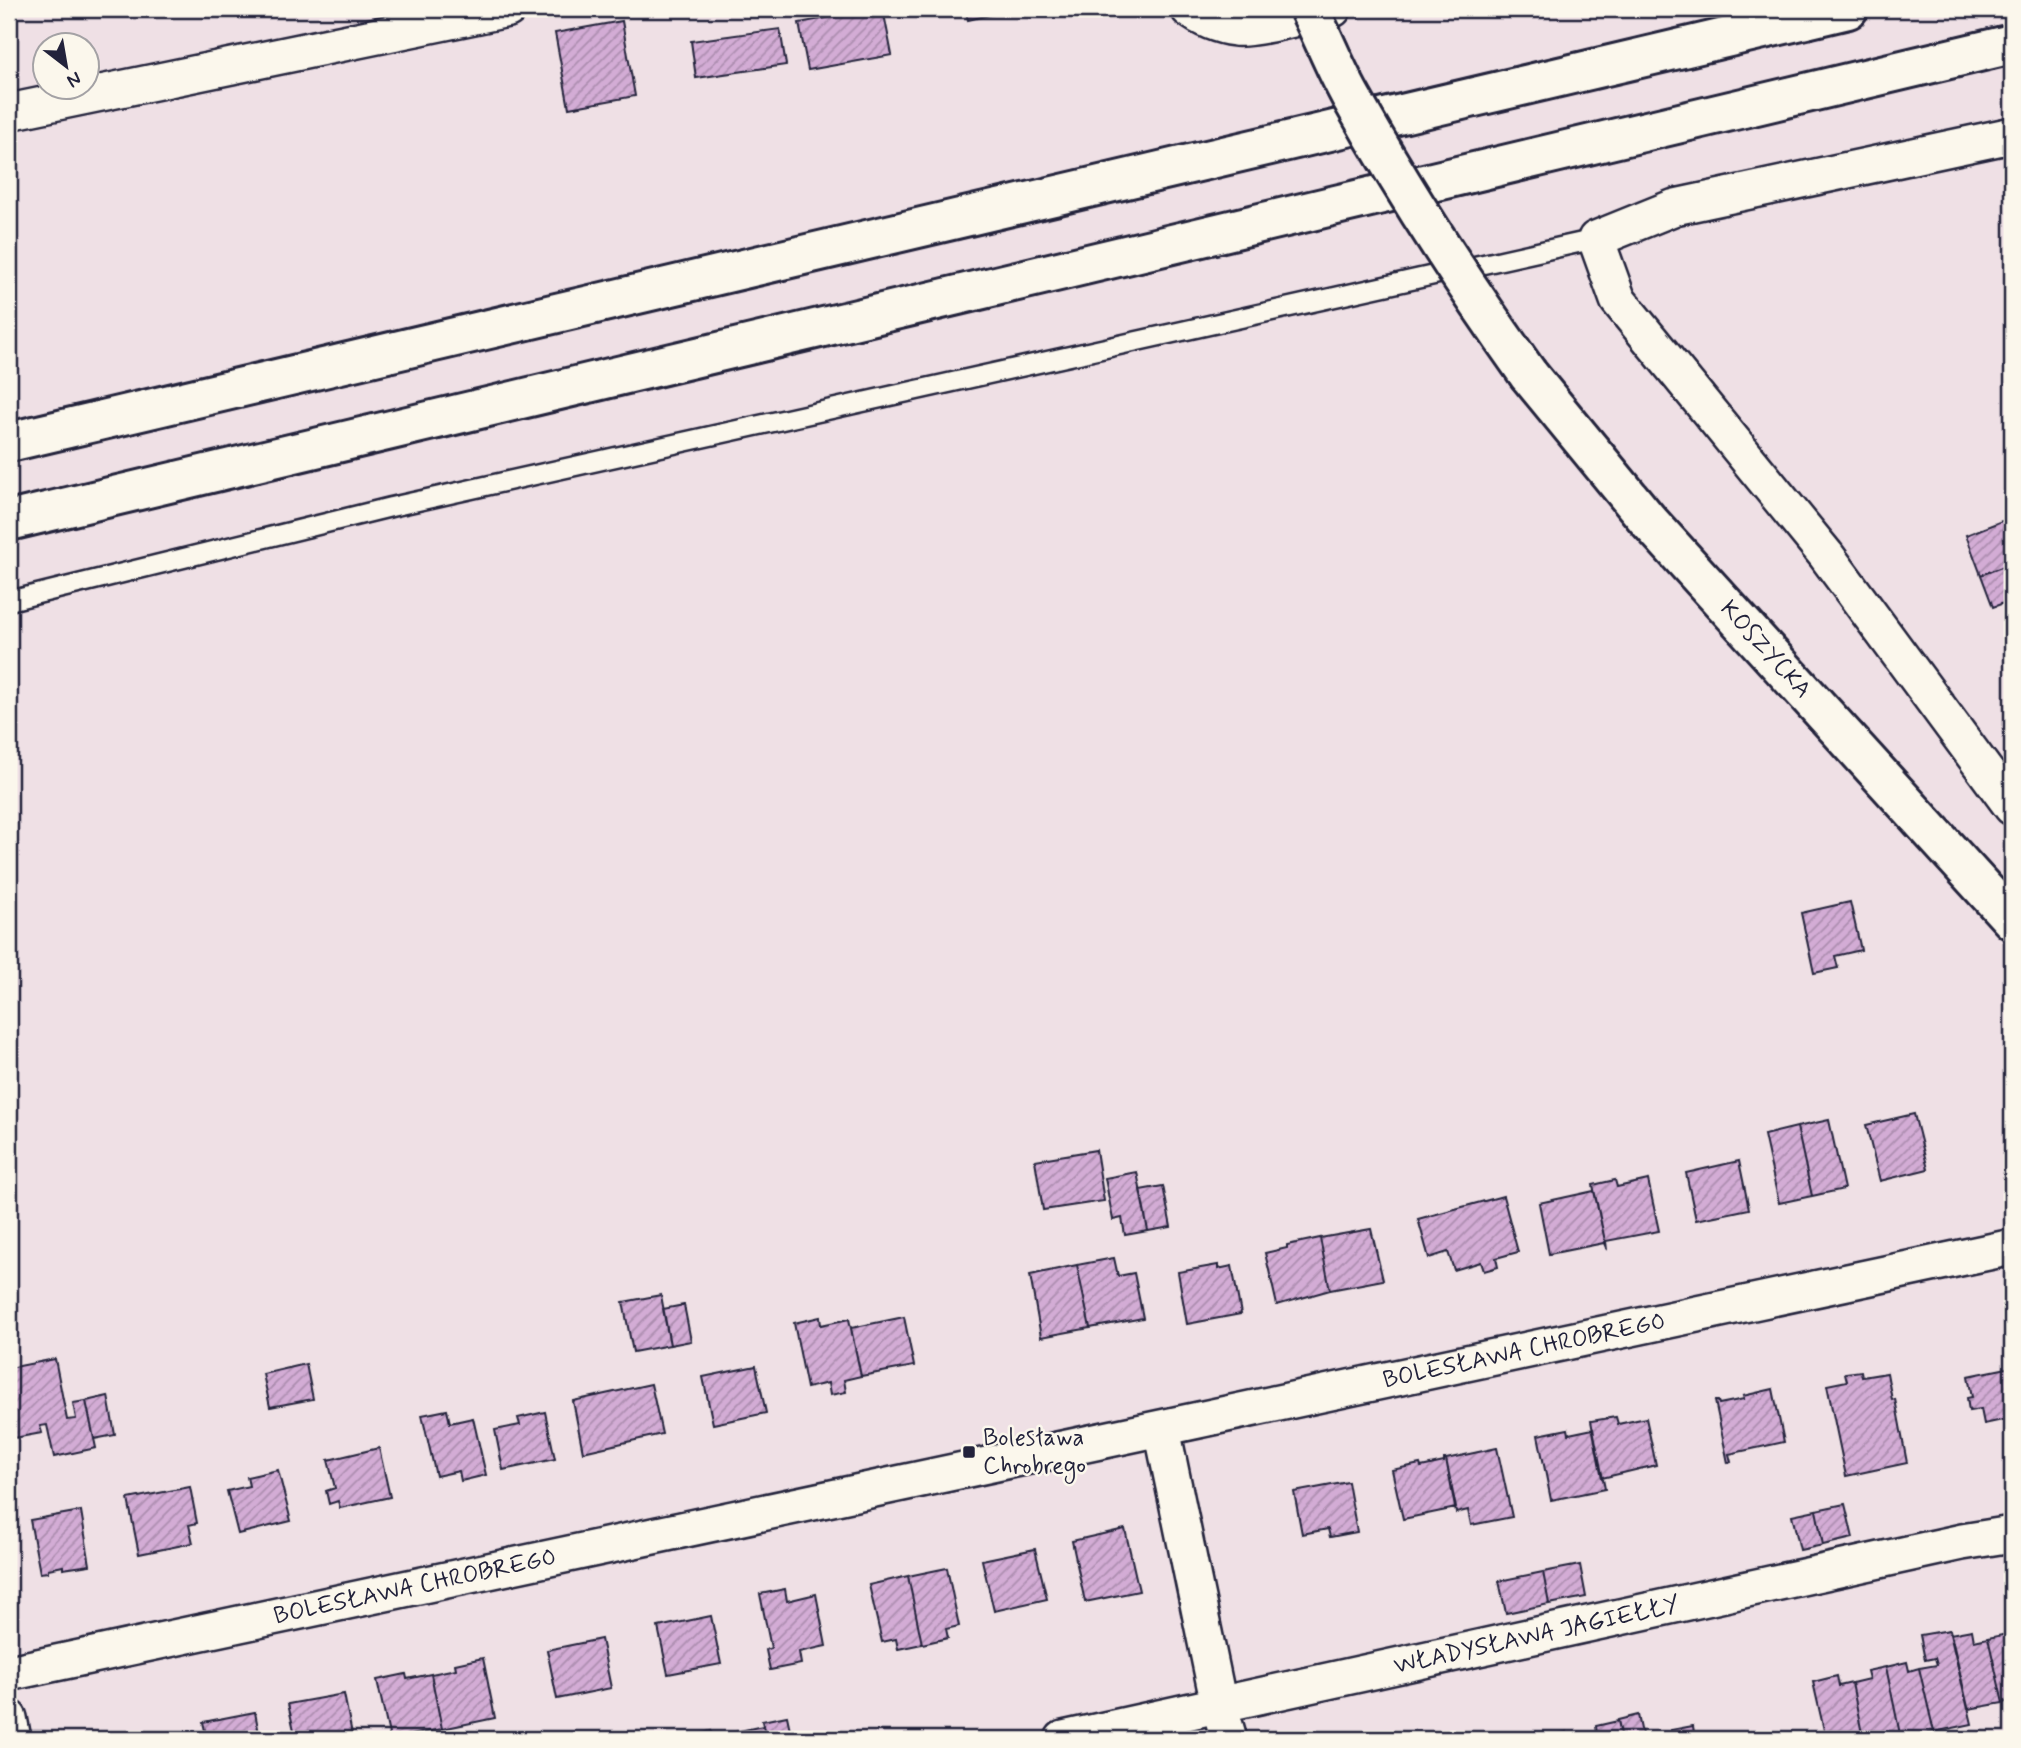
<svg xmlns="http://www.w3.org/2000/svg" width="2021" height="1748" font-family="Mynerve,sans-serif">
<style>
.building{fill:url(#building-hatch);stroke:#22223b;stroke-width:2}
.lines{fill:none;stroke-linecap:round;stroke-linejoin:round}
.lane-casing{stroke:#22223b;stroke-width:23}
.street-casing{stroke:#22223b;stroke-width:40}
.secondary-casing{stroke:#22223b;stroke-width:44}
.primary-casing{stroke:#22223b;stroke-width:44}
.lane{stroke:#fbf7ec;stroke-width:18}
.street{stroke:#fbf7ec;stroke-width:35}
.secondary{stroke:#fbf7ec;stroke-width:38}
.primary{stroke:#fbf7ec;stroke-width:38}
.secondary-bridge-casing{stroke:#22223b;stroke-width:44;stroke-linecap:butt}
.secondary-bridge{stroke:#fbf7ec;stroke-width:38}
.poi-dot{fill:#22223b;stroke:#fbf7ec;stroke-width:2.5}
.labels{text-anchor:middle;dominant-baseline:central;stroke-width:5;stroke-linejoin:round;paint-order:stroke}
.street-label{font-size:24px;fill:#22223b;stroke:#fbf7ec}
.poi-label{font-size:24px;fill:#22223b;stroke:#fbf7ec;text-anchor:start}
</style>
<defs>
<pattern id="building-hatch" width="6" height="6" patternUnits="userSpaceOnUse" patternTransform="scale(1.75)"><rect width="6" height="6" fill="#d3acd5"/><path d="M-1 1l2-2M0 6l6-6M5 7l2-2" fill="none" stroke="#ab8cae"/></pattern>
</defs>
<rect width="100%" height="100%" fill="#efe0e5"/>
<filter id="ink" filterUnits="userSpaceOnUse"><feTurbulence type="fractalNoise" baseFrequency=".0143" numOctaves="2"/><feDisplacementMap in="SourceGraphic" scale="14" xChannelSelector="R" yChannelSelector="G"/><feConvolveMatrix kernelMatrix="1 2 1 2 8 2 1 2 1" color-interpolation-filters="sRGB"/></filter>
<g filter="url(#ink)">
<!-- building -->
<path class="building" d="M875,9H883L892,55L808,70L799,23Z
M965,9H1016L968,20Z
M622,21L635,96L569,108L555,33Z
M780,29L786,65L696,78L691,41Z
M2012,517V563L1981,575L1966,535Z
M2012,563V600L1993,607L1981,575Z
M1850,902L1861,950L1835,956L1838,968L1814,973L1801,913Z
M1914,1114L1928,1169L1880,1181L1866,1125Z
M1829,1120L1844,1189L1812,1196L1797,1127Z
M1797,1127L1812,1196L1779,1203L1764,1135Z
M1096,1150L1104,1201L1043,1210L1035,1160Z
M1739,1161L1749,1209L1696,1220L1686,1173Z
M1137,1172L1148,1231L1125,1235L1122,1218L1113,1220L1105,1178Z
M1615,1180L1617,1187L1648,1180L1659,1231L1606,1241L1607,1250L1593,1185Z
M1163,1186L1171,1227L1148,1231L1140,1190Z
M1594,1191L1607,1250L1604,1243L1549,1254L1539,1203Z
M1503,1196L1518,1252L1496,1258L1498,1267L1484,1271L1481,1262L1454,1270L1448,1252L1429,1258L1418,1219Z
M1371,1229L1383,1280L1330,1290L1320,1238Z
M1320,1238L1330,1290L1277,1305L1265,1253L1287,1248V1245Z
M1114,1258L1118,1276L1134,1273L1143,1318L1090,1328L1077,1265Z
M1077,1265L1090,1328L1041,1337L1030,1275Z
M1218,1265V1269L1232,1266L1241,1314L1187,1324L1178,1272Z
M661,1295L670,1345L633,1352L623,1302Z
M684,1305L691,1341L670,1345L663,1309Z
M820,1317L821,1325L849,1319L861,1376L844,1380L846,1392L830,1395L828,1383L807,1388L794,1323Z
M904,1317L914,1366L861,1376L851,1328Z
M55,1359L67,1420L76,1419L73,1403L86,1401L96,1448L54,1457L47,1425L40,1426L42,1433L14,1438L9,1413V1368Z
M306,1364L313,1399L270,1407L263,1374Z
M756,1366L766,1413L713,1424L703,1377Z
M2012,1367V1418L1984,1424L1981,1409L1969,1411L1967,1398L1972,1397L1968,1376Z
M1861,1371L1862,1377L1887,1373L1892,1400L1895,1399L1907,1463L1846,1476L1827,1385L1847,1381L1845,1373Z
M651,1384L662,1434L583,1452L573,1401Z
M1773,1389L1784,1442L1729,1454L1731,1462L1728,1463L1715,1401H1718L1719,1404L1744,1399L1743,1396Z
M108,1396L115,1435L94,1439L86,1401Z
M447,1410L450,1423L473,1418L486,1475L461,1481L459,1471L436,1476L422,1415Z
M545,1412L555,1459L503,1470L495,1430L520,1425L518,1418Z
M1616,1417L1618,1424L1646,1418L1656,1465L1602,1478L1591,1421Z
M1568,1429L1569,1434L1593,1429L1605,1489L1551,1500L1538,1435Z
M379,1448L390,1497L340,1508L338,1501L329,1504L326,1491L335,1488L328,1460Z
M1497,1448L1512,1517L1471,1525L1468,1510L1456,1513L1446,1459Z
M1444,1459H1446L1456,1508L1403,1519L1392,1470L1420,1464L1421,1467L1444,1462Z
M278,1470L291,1521L238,1534L227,1491L249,1486L247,1477Z
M1348,1482L1357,1532L1330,1537L1328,1529L1302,1534L1294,1492Z
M190,1487L197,1523L189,1525L193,1543L139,1554L128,1499Z
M1845,1504L1853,1538L1823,1545L1816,1510Z
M1816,1510L1823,1545L1800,1550L1792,1515Z
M81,1511L90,1565L63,1569V1566L48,1569V1572L40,1573L30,1520Z
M1125,1529L1139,1591L1085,1602L1072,1541Z
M1035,1549L1047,1599L994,1611L982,1560Z
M1580,1565L1586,1597L1549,1604L1543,1572Z
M947,1568L959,1626L946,1629L948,1638L922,1644L908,1576Z
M1543,1572L1549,1604L1506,1613L1499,1581Z
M908,1576L922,1644L898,1649L896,1639L882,1642L869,1585Z
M785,1589L787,1601L816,1594L826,1646L799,1652L801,1664L770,1670L766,1650L771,1648L760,1594Z
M711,1616L721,1664L668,1674L658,1627Z
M1950,1630L1972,1724L1934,1732L1919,1668L1937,1665L1935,1658L1925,1660L1920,1635Z
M1972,1630L1974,1641L1988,1638L2003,1703L1968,1709L1950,1634Z
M2012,1633V1700L2003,1703L1988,1638Z
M601,1639L611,1688L557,1699L547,1650Z
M483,1658L495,1718L442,1729L431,1674L456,1669L455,1664Z
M1907,1662L1909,1671L1919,1668L1934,1732L1901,1739L1886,1667Z
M1886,1667L1901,1739H1863L1852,1683L1869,1679L1867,1671Z
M406,1674L407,1679L431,1674L442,1729L390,1739L377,1680Z
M1837,1676L1839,1686L1852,1683L1863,1739H1826L1813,1682Z
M344,1694L353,1739H296L288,1704Z
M255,1712L260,1739H207L203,1722Z
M1638,1715L1643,1739H1622L1618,1720Z
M787,1716L792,1739H766L762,1721Z
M1618,1721L1622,1739H1584L1583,1736L1597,1734L1596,1726Z
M763,1726L766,1739H699L698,1734L711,1731L712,1737Z
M1693,1726L1695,1739H1671V1730Z
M1566,1732L1567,1739H1546L1545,1737Z
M1768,1735L1769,1739H1747Z"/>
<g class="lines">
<defs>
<path id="lane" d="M9,601L391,507L1596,239"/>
<g id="street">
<path d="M1189,9C1201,19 1219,26 1235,28C1250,31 1315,14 1333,9"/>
<path d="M9,112L508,9"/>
<path d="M2012,135L1675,207L1596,239L1618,300L1826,555L2012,807"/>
<path d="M1162,1429L1219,1705L1229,1739"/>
<path id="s1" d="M9,1673L2012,1247"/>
<path d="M9,1718L13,1739"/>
<path id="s2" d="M1063,1739L1962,1542L2012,1534"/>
</g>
<g id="secondary">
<path id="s3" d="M1528,374L1647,519L2012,920"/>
</g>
<path id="primary" d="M9,442L1848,9
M9,521L2012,44"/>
</defs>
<!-- lane casing -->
<use href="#lane" class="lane-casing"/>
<!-- street casing -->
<use href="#street" class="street-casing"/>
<!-- secondary casing -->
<use href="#secondary" class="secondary-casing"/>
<!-- primary casing -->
<use href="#primary" class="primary-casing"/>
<!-- lane -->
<use href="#lane" class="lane"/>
<!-- street -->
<use href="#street" class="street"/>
<!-- secondary -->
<use href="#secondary" class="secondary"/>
<!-- primary -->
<use href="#primary" class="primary"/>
<defs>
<path id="secondary-bridge" d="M1309,9C1323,37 1335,68 1350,95C1404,192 1464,284 1528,374"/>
</defs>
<!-- secondary-bridge casing -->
<use href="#secondary-bridge" class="secondary-bridge-casing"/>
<!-- secondary-bridge -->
<use href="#secondary-bridge" class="secondary-bridge"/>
</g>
</g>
<!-- markers -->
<rect class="poi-dot" x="962" y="1445" width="14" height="14" rx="3.5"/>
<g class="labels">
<!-- street labels -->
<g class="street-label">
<text stroke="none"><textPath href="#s3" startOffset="364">KOSZYCKA</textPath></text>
<text stroke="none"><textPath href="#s1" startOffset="1549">BOLESŁAWA CHROBREGO</textPath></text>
<text stroke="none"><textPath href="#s1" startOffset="415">BOLESŁAWA CHROBREGO</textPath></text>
<text stroke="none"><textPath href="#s2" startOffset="485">WŁADYSŁAWA JAGIEŁŁY</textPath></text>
</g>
<!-- poi labels -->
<g class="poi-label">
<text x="983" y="1438">Bolesława<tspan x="983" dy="28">Chrobrego</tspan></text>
</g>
</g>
<!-- margin -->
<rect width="2021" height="1748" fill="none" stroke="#fbf7ec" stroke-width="35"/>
<rect x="18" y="18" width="1986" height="1713" fill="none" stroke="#22223b" stroke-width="2.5" filter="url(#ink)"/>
<!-- north arrow -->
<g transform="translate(66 66) rotate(149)"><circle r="33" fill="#fbf7ec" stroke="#a4a2a5" stroke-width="2"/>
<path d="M0-5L12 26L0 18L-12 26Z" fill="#22223b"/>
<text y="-10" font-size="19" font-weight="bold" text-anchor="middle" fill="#22223b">N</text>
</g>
</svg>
